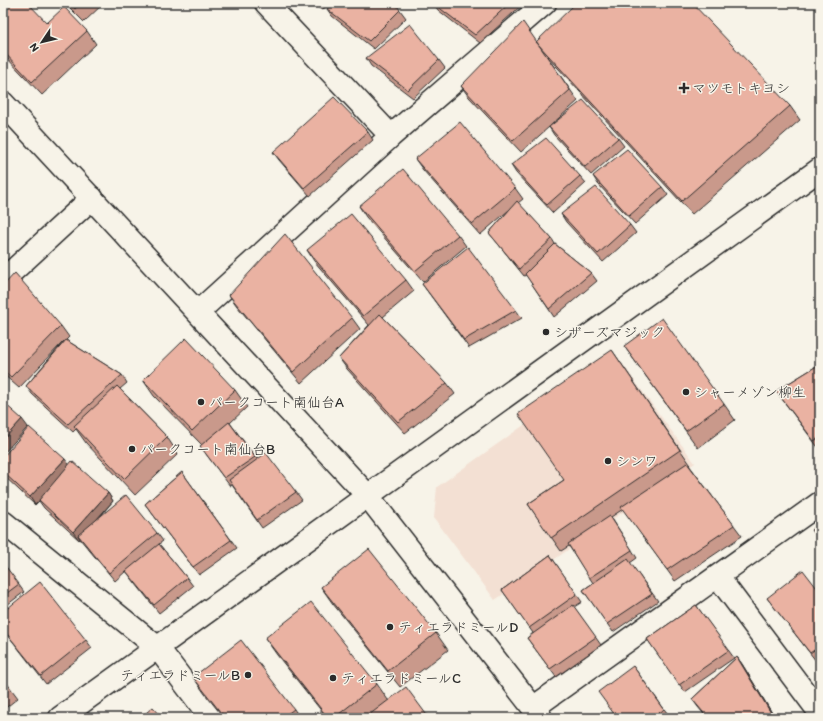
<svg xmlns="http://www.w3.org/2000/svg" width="823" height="721" font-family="Itim,'Klee One',sans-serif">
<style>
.built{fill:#f3e0d3}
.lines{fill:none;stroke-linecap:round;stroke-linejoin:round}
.minor-casing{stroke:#2b2b2b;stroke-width:25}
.tertiary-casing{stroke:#2b2b2b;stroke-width:25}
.minor{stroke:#f7f3e8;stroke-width:22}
.tertiary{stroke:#f7f3e8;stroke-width:22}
.wall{fill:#c9998b;stroke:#2b2b2b}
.shaded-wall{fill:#a47d71;stroke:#2b2b2b}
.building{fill:#eab2a2;stroke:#2b2b2b}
.poi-dot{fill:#2b2b2b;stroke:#f7f3e8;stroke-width:1.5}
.labels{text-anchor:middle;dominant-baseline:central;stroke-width:3;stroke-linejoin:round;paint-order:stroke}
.poi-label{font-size:14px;fill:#2b2b2b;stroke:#f7f3e8;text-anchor:start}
</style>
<rect width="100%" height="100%" fill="#f7f3e8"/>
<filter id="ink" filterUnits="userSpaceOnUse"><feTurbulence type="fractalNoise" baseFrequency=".025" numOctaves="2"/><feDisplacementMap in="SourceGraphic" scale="8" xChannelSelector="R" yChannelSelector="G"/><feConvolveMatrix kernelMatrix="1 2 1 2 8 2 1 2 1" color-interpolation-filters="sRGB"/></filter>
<g filter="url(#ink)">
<!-- built -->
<path class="built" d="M618,358L695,463L495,600L434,518L437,487Z"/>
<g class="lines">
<defs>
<path id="minor" d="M266,3L391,136
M3,280L92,198
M198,312L391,136L545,3
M3,522L158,648L211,718
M718,577L820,713
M533,708L820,503"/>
<path id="tertiary" d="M3,103L367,495L541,718
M60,718L820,169"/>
</defs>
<!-- minor casing -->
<use href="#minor" class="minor-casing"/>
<!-- tertiary casing -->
<use href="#tertiary" class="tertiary-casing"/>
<!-- minor -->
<use href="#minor" class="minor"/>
<!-- tertiary -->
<use href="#tertiary" class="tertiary"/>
</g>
<!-- wall -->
<path class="wall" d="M3,3L47,23L87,31L96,44L42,95L3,54Z
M65,3H104L84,22Z
M311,3H330L322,10Z
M433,3H524L480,43L438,10Z
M327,9L400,10L406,18L374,49L332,16Z
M536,42L790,106L800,120L692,214L546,55L578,101L550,126L618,138L624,146L591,175L554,135L549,127L521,152L469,97L461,86Z
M366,58L439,60L445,68L413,98L371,66Z
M368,132L373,140L310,196L279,160L273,152Z
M415,159L515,188L523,199L518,203L552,239L555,244L591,273L597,281L554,317L526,275L524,276L495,240L489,233L509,210L480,235L423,170Z
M511,165L580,176L586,183L553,213L516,173Z
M593,176L662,187L668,195L635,224L598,184Z
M359,206L458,235L466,246L423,282L366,217Z
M561,214L630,225L636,233L603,262L566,222Z
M307,250L406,280L414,291L383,317L447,383L455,394L405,433L347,369L339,358L369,325L314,261Z
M422,284L516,310L522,318L469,348Z
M3,286L61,326L69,337L66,340L122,375L127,383L120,389L167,437L178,454L135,495L86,443L76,429L73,432L32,394L26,386L64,341L19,388L3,374Z
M229,295L352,318L360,329L301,383L237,306Z
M624,346L724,404L735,420L698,448Z
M612,350L690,464L689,465L742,536L675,581L623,509L611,517L637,558L630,563L658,601L613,632L583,590L593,583L569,546L561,551L528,504L564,480Z
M820,364V450L776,391Z
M143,380L235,390L247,407L230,423L257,459L296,492L302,500L262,528L232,485L230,486L206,454L202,445L154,396Z
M3,457L69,465L108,493L113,501L98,519L157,533L163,541L159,544L187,578L193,586L159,613L132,579L126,571L115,581L80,539L79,540L44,508L39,501L35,505L3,475Z
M182,472L237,548L199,575L145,504Z
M550,555L582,602L574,607L601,645L556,677L527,638L533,633L502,590Z
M3,563L24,592L3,608Z
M321,587L436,633L448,650L400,687L333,604Z
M820,592V658L816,661L767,598Z
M696,605L734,658L685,692L647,639Z
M3,612L86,640L92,648L46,684L3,629Z
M265,638L377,684L388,700L429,718H327L277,655Z
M737,657L742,664L775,718H707L698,707L692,699Z
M633,666L670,717L668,718H617Z
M193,677L294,709L300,718H224L205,694Z
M3,678L18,698L3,710Z"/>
<!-- shaded-wall -->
<path class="shaded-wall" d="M22,419L28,427L3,454V440Z
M65,459L71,467L35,505L30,497Z
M108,493L113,501L80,538L78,535L80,539L79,540L73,532Z
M737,657L742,664L775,718H774Z"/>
<!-- building -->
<path class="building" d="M3,3H28L47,23L64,7L87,31L32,82L3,51Z
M69,3H81L75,9Z
M334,3H395L400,10L369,41L327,9Z
M433,3H510L475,35Z
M576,3H692L790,106L682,201L536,42Z
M523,22L570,90L513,141L461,86Z
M410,24L439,60L408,90L366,58Z
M334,97L368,132L304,188L273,152Z
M583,100L618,138L585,167L549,127Z
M460,122L515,188L472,224L415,159Z
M546,138L580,176L547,205L511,165Z
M627,149L662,187L629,216L593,176Z
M403,169L458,235L415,271L359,206Z
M596,187L630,225L598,254L561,214Z
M517,201L552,239L519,269L489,233Z
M351,214L406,280L363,316L307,250Z
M285,234L352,318L293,372L229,295Z
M555,244L591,273L549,309L525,274Z
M468,247L516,310L464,340L422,284Z
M15,273L61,326L11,377L3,370V286Z
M380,314L447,383L398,422L339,358Z
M662,318L724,404L686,431L624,346Z
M186,338L235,390L192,431L143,380Z
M66,340L122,375L68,424L26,386Z
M612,350L680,450L551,538L528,504L564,480L518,414Z
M820,364V437L814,441L776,391Z
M117,386L167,437L124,479L74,426Z
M3,402L22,419L3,440Z
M229,422L255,457L224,478L200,446Z
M29,427L65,459L30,497L3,472V457Z
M266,453L296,492L257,520L229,480Z
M72,461L108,493L73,532L39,500Z
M687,463L734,525L667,570L621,507Z
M182,472L231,540L193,567L145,504Z
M126,495L157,533L109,573L78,535Z
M610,516L632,550L589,578L568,544Z
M820,523V542L811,530Z
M159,544L187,578L154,605L126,571Z
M369,549L436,633L388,671L321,587Z
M550,555L577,594L529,628L502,590Z
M628,559L652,594L607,624L583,590Z
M3,563L19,584L3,596Z
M803,570L820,592V646L810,653L767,598Z
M40,582L86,640L41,676L3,629V612Z
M311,602L377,684L334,718H328L265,638Z
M573,605L596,637L550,669L527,638Z
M696,605L729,650L679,685L647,639Z
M241,640L294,709L282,718H225L193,677Z
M737,657L774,718H708L692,699Z
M820,664V670L817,667Z
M633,666L664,709L654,718H617L598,692Z
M3,678L6,682L3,684Z
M406,687L429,718H365Z
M153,707L163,718H140Z
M675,714L679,718H670Z"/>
</g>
<!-- markers -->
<g class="poi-dot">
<path d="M682 82h4v4h4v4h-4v4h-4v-4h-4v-4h4z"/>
<circle cx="546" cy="332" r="4"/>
<circle cx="686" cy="392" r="4"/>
<circle cx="201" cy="402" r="4"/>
<circle cx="132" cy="449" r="4"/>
<circle cx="608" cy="461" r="4"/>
<circle cx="390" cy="627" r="4"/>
<circle cx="248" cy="675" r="4"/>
<circle cx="333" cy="678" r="4"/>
</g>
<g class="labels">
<!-- poi labels -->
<g class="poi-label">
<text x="692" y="88">マツモトキヨシ</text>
<text x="554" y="332">シザーズマジック</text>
<text x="694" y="392">シャーメゾン柳生</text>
<text x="209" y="402">パークコート南仙台A</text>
<text x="140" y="449">パークコート南仙台B</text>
<text x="616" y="461">シンワ</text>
<text x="398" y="627">ティエラドミールD</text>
<text x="240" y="675" text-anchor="end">ティエラドミールB</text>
<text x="341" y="678">ティエラドミールC</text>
</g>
</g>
<!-- margin -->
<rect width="823" height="721" fill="none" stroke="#f7f3e8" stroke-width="16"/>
<rect x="8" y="8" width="807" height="705" fill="none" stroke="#2b2b2b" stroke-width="1.5" filter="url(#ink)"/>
<!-- north arrow -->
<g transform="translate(42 42) rotate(235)" stroke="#f7f3e8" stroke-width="3" paint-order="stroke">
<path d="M0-3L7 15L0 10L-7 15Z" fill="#2b2b2b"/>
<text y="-6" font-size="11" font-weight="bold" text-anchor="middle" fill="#2b2b2b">N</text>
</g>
</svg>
